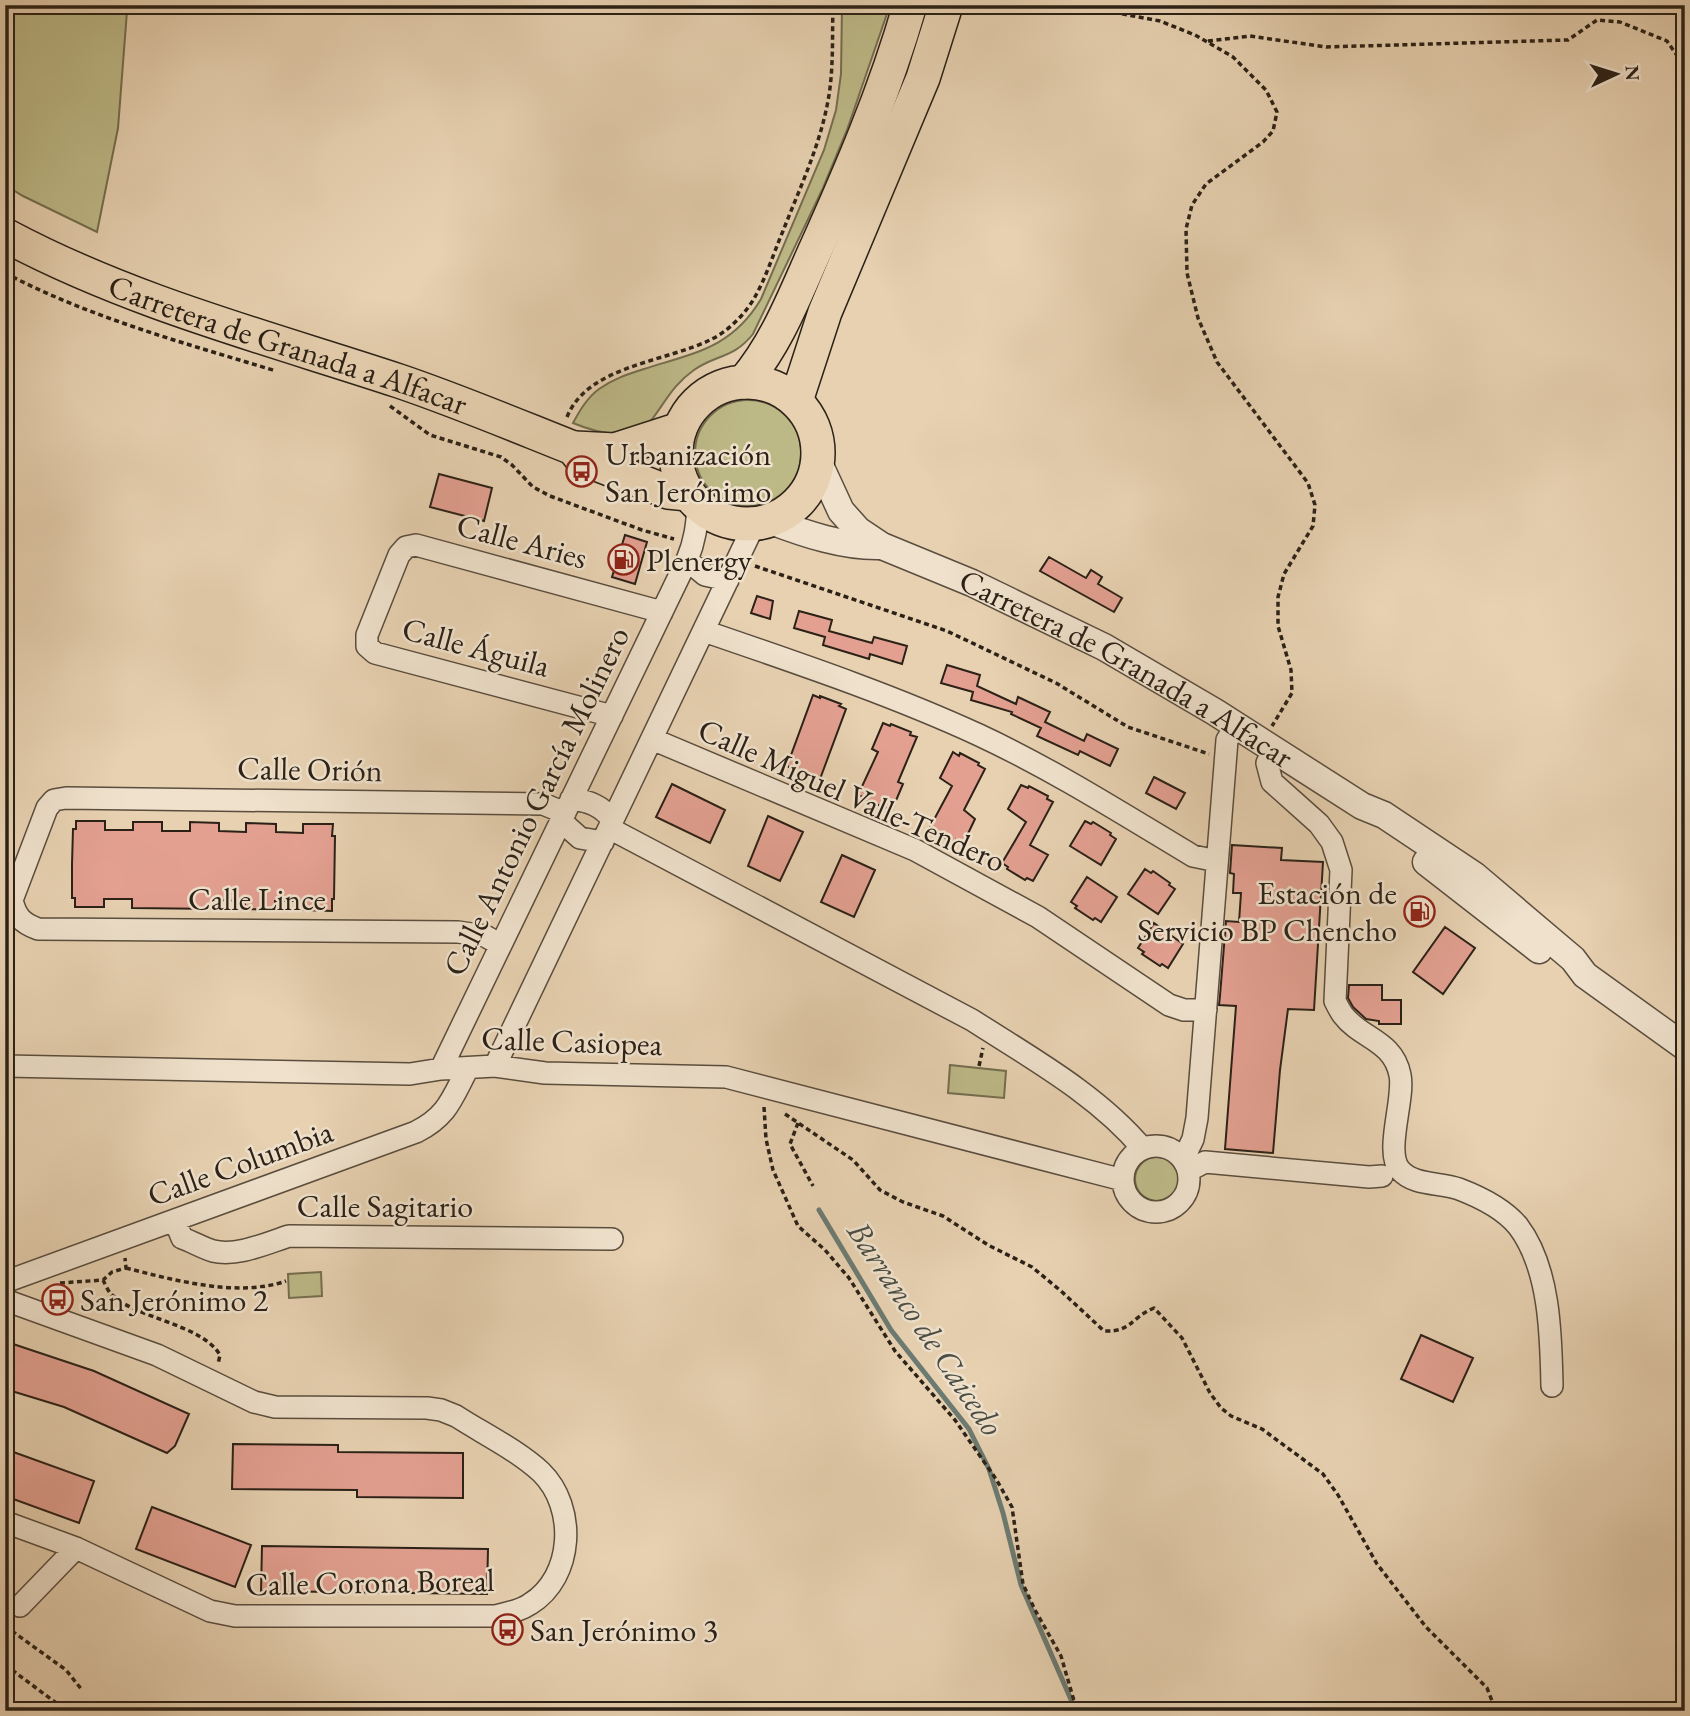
<svg xmlns="http://www.w3.org/2000/svg" width="1690" height="1716" font-family="'EB Garamond',serif">
<style>
.green{fill:#bdb987;stroke:#746d4f;stroke-width:2}
.lines{fill:none;stroke-linecap:round;stroke-linejoin:round}
.stream{stroke:#6c7b72;stroke-width:5}
.building{fill:#e3a091;stroke:#2b2117;stroke-width:2}
.minor-casing{stroke:#5a4d3e;stroke-width:24}
.tertiary-casing{stroke:#5a4d3e;stroke-width:29}
.primary-casing{stroke:#2b2117;stroke-width:36}
.path{stroke:#2b2117;stroke-width:3.5;stroke-dasharray:5 3.5;stroke-linecap:butt}
.minor{stroke:#efe1cc;stroke-width:21}
.tertiary{stroke:#efe1cc;stroke-width:26}
.primary{stroke:#e7d1b1;stroke-width:33}
.labels{text-anchor:middle;dominant-baseline:central;stroke-width:5;stroke-linejoin:round;paint-order:stroke}
.street-label{font-size:32px;fill:#2b2117;stroke:#efe1cc}
.poi-label{font-size:32px;fill:#2b2117;stroke:#efe1cc;text-anchor:start}
.water-label{font-size:33px;font-style:italic;fill:#4b4e44;stroke:#efe1cc}
</style>
<rect width="100%" height="100%" fill="#e7d1b1"/>
<filter id="stains"><feTurbulence type="fractalNoise" baseFrequency=".00286" numOctaves="4"/><feColorMatrix values="0 0 0 0 .2 0 0 0 0 .09 0 0 0 0 .02 0 0 0 .5 -.17"/></filter>
<radialGradient id="worn" r=".72"><stop offset=".6" stop-color="#630" stop-opacity="0"/><stop offset="1" stop-color="#630" stop-opacity=".3"/></radialGradient>
<!-- green -->
<path class="green" d="M5,5H88L127,11L118,128L97,232L23,196L5,185Z
M842,5H890L847,130L823,188L753,334C733,359 717,354 694,370C674,384 667,399 653,418C634,443 597,433 573,423C580,410 587,398 599,389C613,379 628,374 644,369C694,353 732,348 761,299L824,150L836,110L841,74Z
M695 453a53 53 0 1 1 106 0a53 53 0 1 1-106 0Z
M950,1065L1006,1071L1004,1098L948,1093Z
M1135 1179a22 22 0 1 1 44 0a22 22 0 1 1-44 0Z
M321,1272L322,1296L289,1298L288,1274Z"/>
<g class="lines">
<!-- stream -->
<path class="stream" d="M819,1210L891,1330L969,1429L989,1469L1003,1513L1021,1585L1076,1711"/>
</g>
<!-- building -->
<path class="building" d="M439,474L492,488L484,521L430,507Z
M625,535L647,542L635,584L612,577Z
M1049,557L1086,578L1091,570L1102,577L1098,584L1122,598L1114,612L1040,571Z
M757,596L773,601L770,619L751,613Z
M799,611L832,620L829,631L872,643L874,637L907,646L902,664L870,654L869,659L823,645L825,637L794,628Z
M947,665L980,675L977,686L1016,704L1018,697L1050,712L1045,722L1084,741L1087,734L1118,749L1110,766L1080,751L1078,755L1037,736L1041,728L1011,714L1012,712L971,700L973,692L941,683Z
M813,695L820,698V696L841,704L839,706L846,709L820,779L814,777L813,779L787,766Z
M883,723L890,726L891,724L911,732L910,735L917,737L898,782L903,784L892,810L864,800L865,798L858,795L878,752L872,749Z
M953,752L959,756L960,753L979,763L978,765L985,769L964,810L975,819L963,844L956,840L955,843L936,833L937,831L930,827L952,786L940,778Z
M1154,777L1185,793L1176,809L1146,793Z
M672,784L725,810L710,843L656,817Z
M1021,785L1028,788L1029,786L1048,796L1047,799L1053,802L1030,845L1048,855L1033,881L1027,878L1025,880L1007,869L1008,867L1002,863L1026,822L1008,809Z
M768,816L803,832L780,881L748,866Z
M76,821H105V830H133V822H162V831H190V822L219,823V831L246,832V823L276,824V832L303,833V824H333L332,836H335L334,899H332V911L302,910V901H275V910L245,909V901L218,900V909L132,908V899H104V907H75V898H72V864L73,829H76Z
M1085,821L1091,824L1093,822L1111,833L1110,835L1116,839L1101,865L1070,846Z
M1232,845L1282,848L1281,860L1323,862L1314,1010L1288,1009L1280,1070L1273,1153L1225,1149L1236,1006L1219,1005L1220,996L1226,921L1239,922L1241,893H1233L1234,874L1230,873Z
M842,855L875,870L854,917L821,902Z
M1145,869L1151,873L1153,871L1170,883L1169,885L1175,889L1158,914L1128,894Z
M1087,877L1117,897L1101,922L1095,918L1093,920L1075,908L1077,906L1071,902Z
M1154,923L1183,944L1168,968L1162,964L1160,966L1142,954L1144,952L1138,948Z
M1445,927L1475,948L1443,994L1413,972Z
M1349,985H1382V1000H1401V1024H1379V1021L1366,1019L1353,1007L1348,998Z
M1421,1335L1473,1358L1453,1402L1401,1379Z
M10,1343L94,1371L189,1414L175,1446L167,1453L64,1407L5,1389V1346L9,1347Z
M233,1444L338,1445V1452L463,1453V1498L357,1497V1490L232,1489Z
M5,1449L94,1481L79,1523L5,1496Z
M152,1507L251,1545L235,1587L136,1549Z
M262,1546L488,1549L487,1594L261,1591Z"/>
<g class="lines">
<defs>
<path id="minor" d="M687,560L705,575L728,580
M704,631C797,663 890,694 979,735C1054,770 1123,814 1193,856L1217,861
M612,716L375,653L367,646V635L399,555L406,547L416,545L662,612
M652,739L915,850L1038,917L1169,1005L1184,1010H1206
M1274,750L1267,763L1272,782L1319,824L1332,842L1341,870L1335,1001C1337,1005 1340,1011 1343,1015C1361,1039 1393,1040 1400,1075C1405,1099 1384,1152 1400,1170C1414,1186 1440,1182 1459,1189C1480,1197 1503,1208 1518,1226C1550,1268 1551,1335 1552,1386
M571,799C590,801 601,806 613,820
M561,821L580,838L603,842
M609,828L972,1020C1031,1058 1098,1095 1143,1149
M501,945L485,936L458,932L38,929C22,923 16,917 12,900L47,808L54,800L66,798L543,804L565,813
M5,1066L410,1074L441,1069L495,1066L545,1073L726,1077L1123,1180
M495,1066L754,525
M441,1069L687,560C695,541 697,525 698,505
M1123 1179a33 33 0 1 1 66 0a33 33 0 1 1-66 0Z
M1183,1160L1193,1139L1197,1118L1227,740L1236,726
M1188,1171L1205,1162L1369,1177L1382,1176
M175,1221L182,1238C193,1242 203,1248 213,1251C237,1257 267,1243 289,1236L612,1239
M5,1282L416,1132C448,1116 452,1098 468,1068
M5,1300L157,1355L254,1402L275,1407L427,1408L441,1410L456,1416C484,1434 517,1450 541,1472C577,1507 574,1577 530,1604C520,1611 507,1613 495,1616H235L210,1611L76,1548L5,1522
M20,1606L76,1548"/>
<g id="tertiary">
<path id="s1" d="M818,461L841,511L858,530L882,546L972,583L1104,647L1215,712L1362,806L1384,815L1474,875L1573,959L1585,975L1685,1047"/>
<path d="M771,521C805,534 844,547 880,546"/>
<path d="M1426,862L1539,950"/>
</g>
<g id="primary">
<path id="s2" d="M5,235C130,302 266,337 399,381C458,401 515,425 573,448L581,458L668,492L688,494"/>
<circle cx="747" cy="453" r="71"/>
<path d="M744,382C776,344 793,300 813,255C850,173 885,92 910,5"/>
<path d="M796,401L825,312L923,78L946,5"/>
<path d="M575,448L615,450L680,429"/>
</g>
</defs>
<!-- minor casing -->
<use href="#minor" class="minor-casing"/>
<!-- tertiary casing -->
<use href="#tertiary" class="tertiary-casing"/>
<!-- primary casing -->
<use href="#primary" class="primary-casing"/>
<!-- path -->
<path class="path" d="M1029,5L1107,11L1160,21L1195,35L1233,57L1266,90L1277,112L1273,131L1263,142L1206,184L1192,205L1186,229L1187,273L1198,318L1217,362L1308,483L1315,505L1313,526L1284,574L1278,597V626L1291,670L1292,693L1272,726
M1208,41L1250,36L1326,47L1568,40L1597,20L1620,22L1667,41L1685,67
M5,273C91,318 184,343 276,371
M5,366L11,412L5,456
M390,406L430,435L501,457L512,465L533,487L550,496L642,530L674,539
M567,417C588,365 667,362 712,339C730,330 747,312 756,295C767,275 774,252 783,231C799,190 818,150 827,106C834,73 832,39 833,5
M755,566L947,631L1056,683L1128,727L1209,754
M979,1066L983,1048
M764,1107L766,1139L773,1170L798,1226L825,1250L849,1278L895,1351L955,1420L996,1479L1012,1507L1023,1584L1035,1610L1061,1656L1077,1711
M785,1114L853,1160L880,1190L903,1202L943,1216L988,1245L1032,1267L1061,1291L1104,1331C1132,1332 1130,1318 1154,1308L1182,1338L1210,1393L1221,1408L1231,1416L1262,1429L1323,1474L1338,1495L1377,1564L1426,1627L1487,1688L1496,1711
M798,1123L790,1144L813,1186
M126,1268C174,1280 238,1298 286,1281
M103,1280C105,1284 108,1291 111,1294C134,1318 202,1324 220,1355L218,1364
M60,1283L103,1280L112,1272L126,1268L125,1258
M5,1626L66,1670L82,1690
M12,1670L67,1711
M5,1704L12,1670L10,1628L13,1621"/>
<!-- minor -->
<use href="#minor" class="minor"/>
<!-- tertiary -->
<use href="#tertiary" class="tertiary"/>
<!-- primary -->
<use href="#primary" class="primary"/>
</g>
<!-- icons -->
<defs>
<symbol id="bus-ring" viewBox="-11 -11 22 22"><circle r="9.5" fill="#efe1cc" stroke="#8f2418" stroke-width="1.5"/><path d="M-5-6H5V4H4V6H2V4H-2V6H-4V4H-5ZM-3.5-4V0h7V-4ZM-3.5 1.2v1.5H-2V1.2ZM2 1.2v1.5H3.5V1.2Z" fill="#8f2418"/></symbol>
<symbol id="fuel-ring" viewBox="-11 -11 22 22"><circle r="9.5" fill="#efe1cc" stroke="#8f2418" stroke-width="1.5"/><path d="M-5.5-6h7V0h2V4h1.3V-2.5L3-4.5l.8-.8L6-3V5H2.5V1h-1V6h-7ZM-4.2-4.7v3.2H.2V-4.7Z" fill="#8f2418"/></symbol>
</defs>
<g fill-rule="evenodd">
<use href="#bus-ring" x="564" y="454" width="35" height="35"/>
<use href="#fuel-ring" x="606" y="542" width="35" height="35"/>
<use href="#fuel-ring" x="1402" y="894" width="35" height="35"/>
<use href="#bus-ring" x="40" y="1282" width="35" height="35"/>
<use href="#bus-ring" x="490" y="1612" width="35" height="35"/>
</g>
<g class="labels">
<!-- street labels -->
<g class="street-label">
<text stroke="none"><textPath href="#s2" startOffset="304">Carretera de Granada a Alfacar</textPath></text>
<text transform="translate(522 541) rotate(15)">Calle Aries</text>
<text transform="translate(476 647) rotate(15)">Calle Águila</text>
<text stroke="none"><textPath href="#s1" startOffset="383">Carretera de Granada a Alfacar</textPath></text>
<text transform="translate(310 769) rotate(1)">Calle Orión</text>
<text transform="translate(852 795) rotate(24)">Calle Miguel Valle-Tendero</text>
<text transform="translate(536 801) rotate(-64)">Calle Antonio García Molinero</text>
<text x="257" y="899">Calle Lince</text>
<text transform="translate(572 1041) rotate(2)">Calle Casiopea</text>
<text transform="translate(240 1163) rotate(-20)">Calle Columbia</text>
<text x="385" y="1206">Calle Sagitario</text>
<text transform="translate(370 1582) rotate(-1)">Calle Corona Boreal</text>
</g>
<!-- poi labels -->
<g class="poi-label">
<text x="605" y="454">Urbanización<tspan x="605" dy="37">San Jerónimo</tspan></text>
<text x="646" y="560">Plenergy</text>
<text x="1397" y="893" text-anchor="end">Estación de<tspan x="1397" dy="37">Servicio BP Chencho</tspan></text>
<text x="80" y="1300">San Jerónimo 2</text>
<text x="530" y="1630">San Jerónimo 3</text>
</g>
<!-- water labels -->
<g class="water-label">
<text transform="translate(926 1328) rotate(56)">Barranco de Caicedo</text>
</g>
</g>
<!-- margin -->
<rect width="1690" height="1716" fill="none" stroke="#e7d1b1" stroke-width="28"/>
<rect x="7" y="7" width="1676" height="1702" fill="none" stroke="#2b2117" stroke-width="3.5"/>
<rect x="14" y="14" width="1662" height="1688" fill="none" stroke="#2b2117" stroke-width="2"/>
<!-- north arrow -->
<g transform="translate(1616 74) rotate(86)" stroke="#efe1cc" stroke-width="5" paint-order="stroke">
<path d="M0-5L12 26L0 18L-12 26Z" fill="#2b2117"/>
<text y="-10" font-size="19" font-weight="bold" text-anchor="middle" fill="#2b2117">N</text>
</g>
<rect width="100%" height="100%" filter="url(#stains)"/>
<rect width="100%" height="100%" fill="url(#worn)"/>
</svg>
